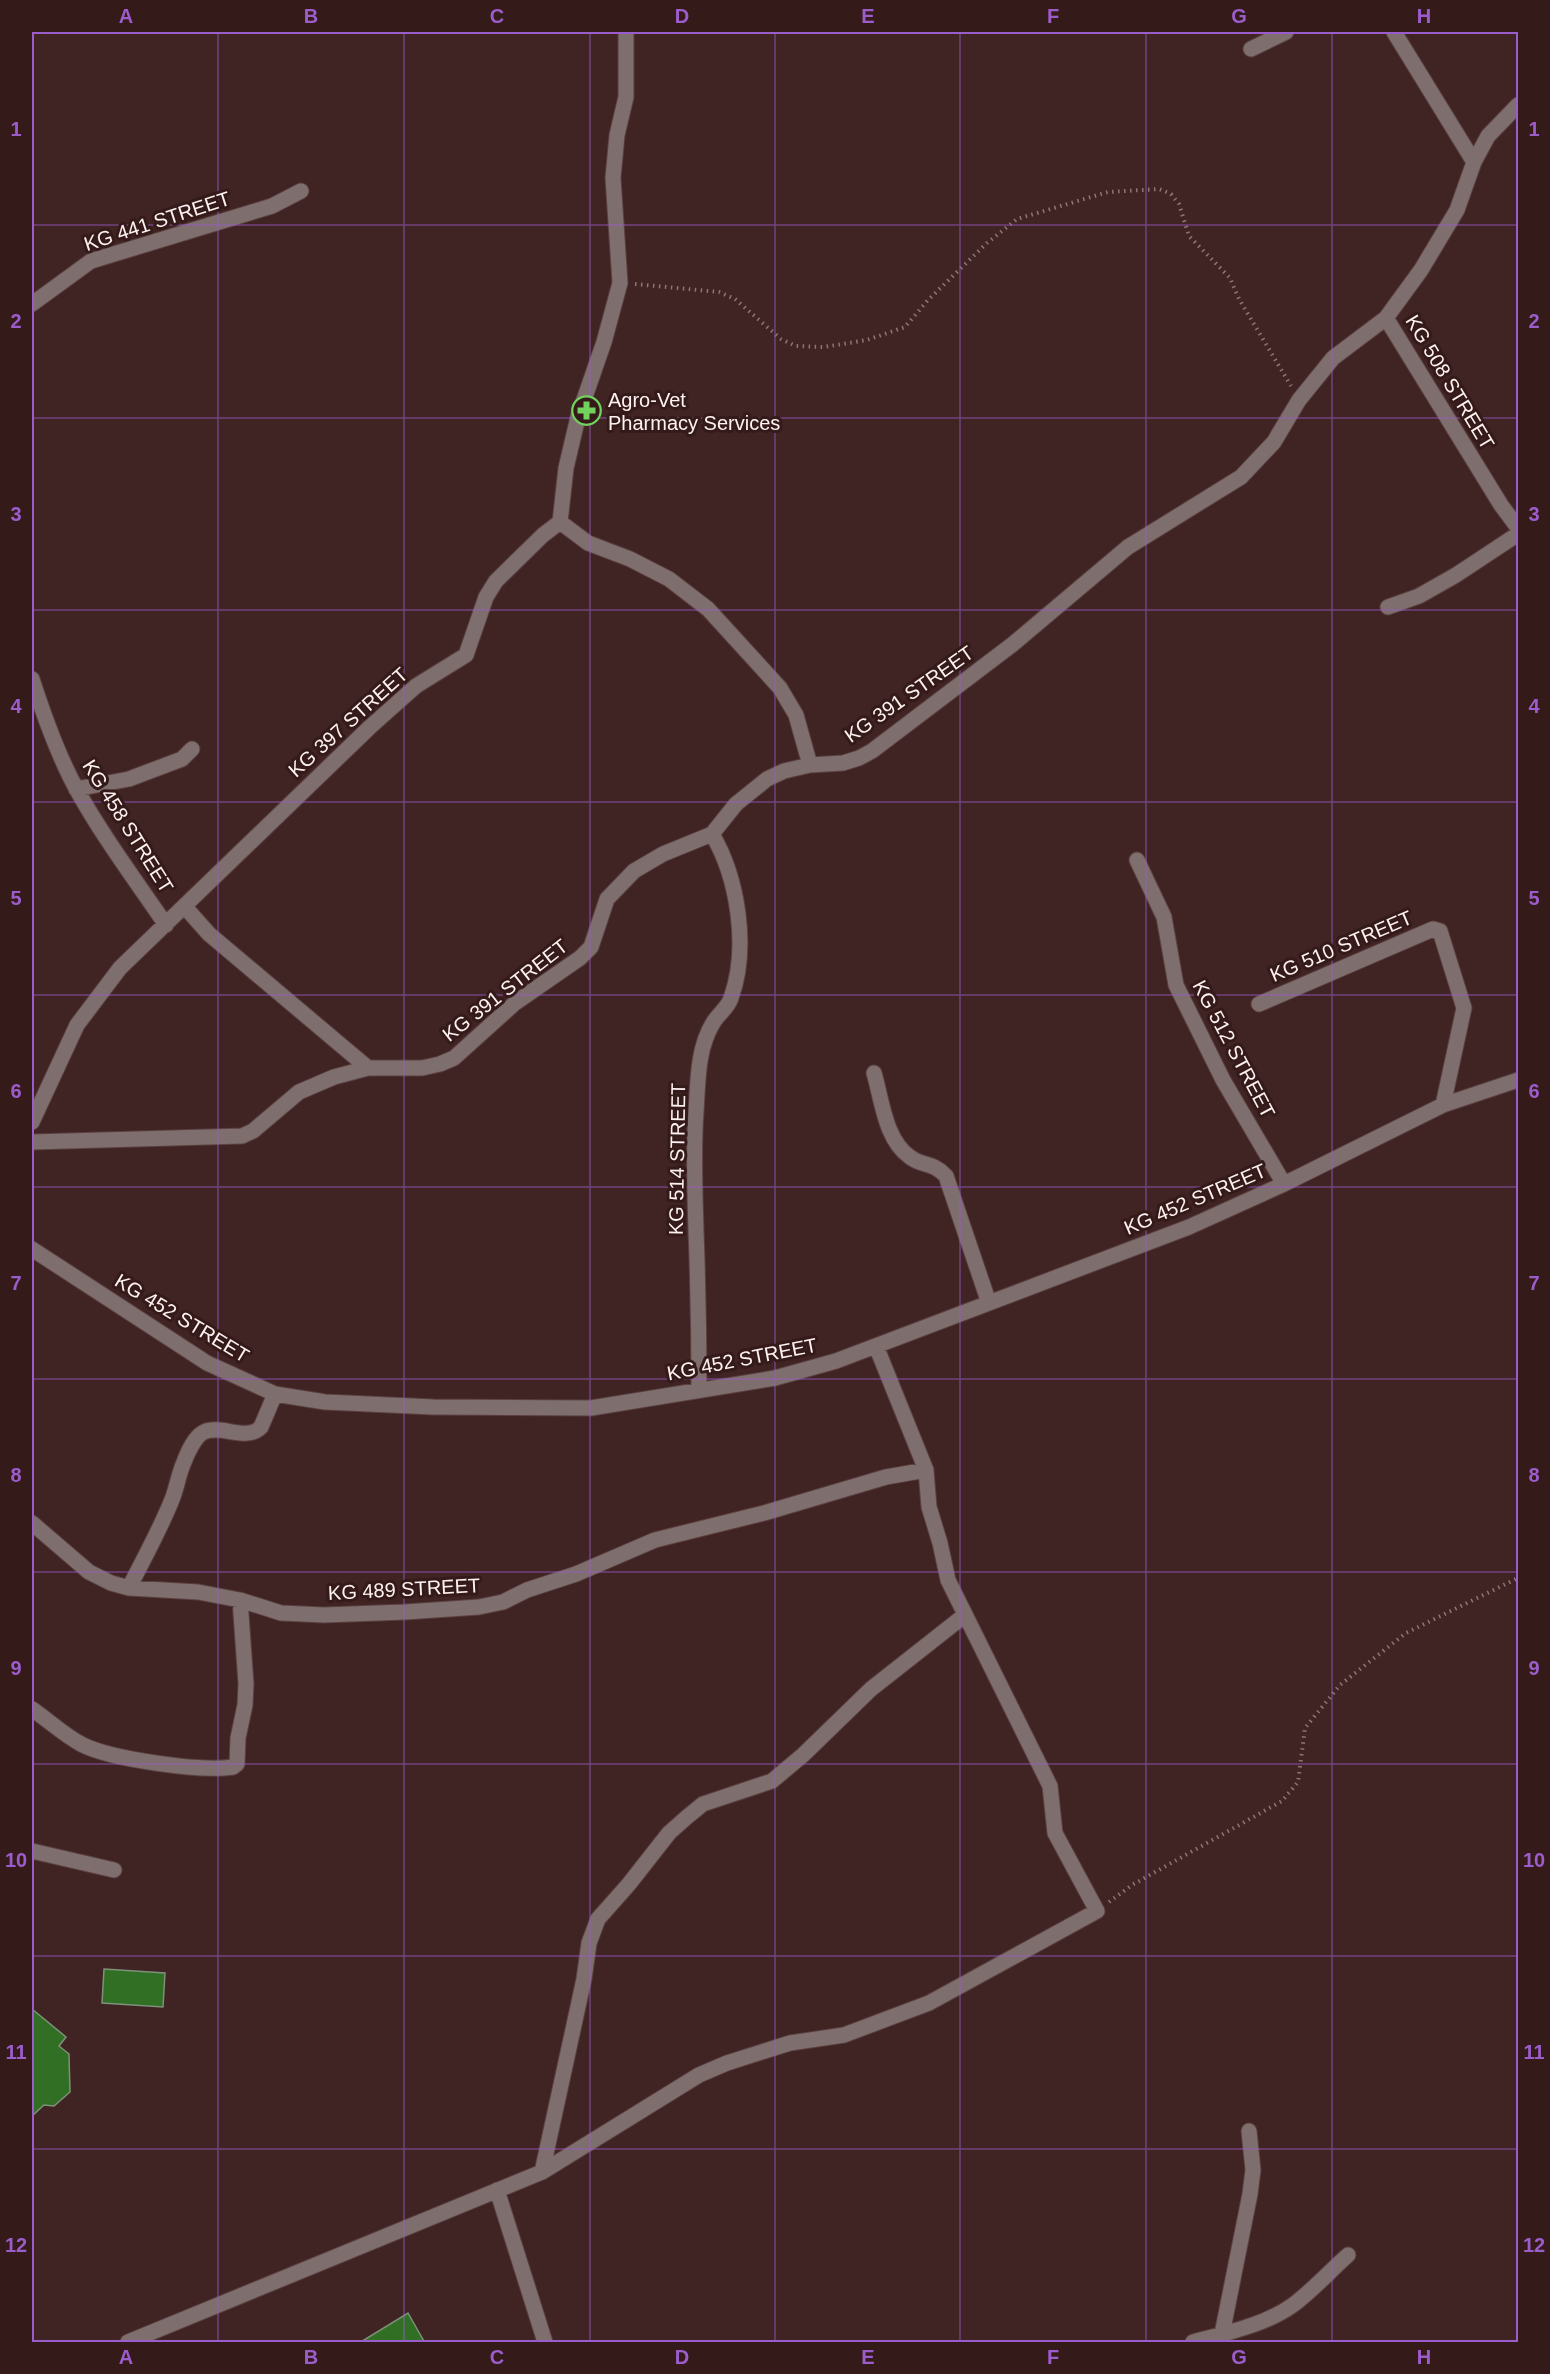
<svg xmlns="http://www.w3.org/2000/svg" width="1550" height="2374" font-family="Arial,sans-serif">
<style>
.building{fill:#317024;stroke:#7d9179;stroke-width:1.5}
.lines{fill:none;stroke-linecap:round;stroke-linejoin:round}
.minor-casing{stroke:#5b4040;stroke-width:17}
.path{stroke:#8d7676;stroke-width:4;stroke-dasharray:1.5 4.5;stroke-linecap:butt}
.minor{stroke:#7e6e6e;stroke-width:15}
.grid{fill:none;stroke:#9c5dcc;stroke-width:1.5;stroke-opacity:0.55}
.labels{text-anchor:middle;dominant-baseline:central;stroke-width:6;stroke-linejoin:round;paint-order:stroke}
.street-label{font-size:20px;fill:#fef1f1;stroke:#351a1a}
.poi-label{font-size:20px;fill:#fef1f1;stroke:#351a1a;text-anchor:start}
.neatline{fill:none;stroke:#9c5dcc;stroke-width:2}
.grid-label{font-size:20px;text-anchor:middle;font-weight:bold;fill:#9c5dcc}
</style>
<rect width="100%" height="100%" fill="#402323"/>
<!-- building -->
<path class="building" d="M104,1969L165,1973L163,2007L102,2003Z
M32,2009L66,2037L59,2046L69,2054L70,2092L54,2106L44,2105L32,2116Z
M408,2313L425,2343H359Z"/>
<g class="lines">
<defs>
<path id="minor" d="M1394,32L1474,162
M1251,49L1286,32
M32,304L91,261L272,206L301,191
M1386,318L1501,505L1518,528
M560,522L588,543L630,559L669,579L708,609L780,688L796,715L810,765
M1388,607L1419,596L1456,575L1518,534
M32,679C44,716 58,756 77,790C103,837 136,881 166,925
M76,789L129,779L182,759L192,749
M1137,860L1164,917L1176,985L1223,1080L1284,1184
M185,907L209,934L368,1068
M1259,1004L1433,929L1440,931L1464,1008L1443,1105
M874,1073C882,1100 885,1140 910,1157C923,1167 932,1161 946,1176L989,1303
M32,1122L77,1025L120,968L370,727L416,686L466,655L486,597L496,581L543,535L560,522L566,468L578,417L604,342L620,283L613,178L617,135L626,97V32
M32,1142L242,1136L253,1131L299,1092L334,1077L368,1068H422L440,1064L454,1058L515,1003L580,958L591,947L607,899L634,871L663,854L712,834L736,804L767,779L784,771L810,765L843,763L859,758L872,751L1013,644L1128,547L1241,477L1274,442L1299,400L1333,358L1386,318L1421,270L1457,210L1474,162L1488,136L1518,105
M32,1249L207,1363L275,1394L325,1402L433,1407L591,1408L775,1378L836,1361L1189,1227L1284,1184L1443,1105L1518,1080
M699,1390C699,1337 698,1284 696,1231C695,1191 693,1152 696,1112C698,1083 697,1049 713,1023C718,1014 728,1008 731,998C749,948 738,878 712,834
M32,1523L89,1572L111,1583L129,1588L198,1592L240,1600L281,1613L324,1615L405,1612L479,1607L503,1602L527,1590L576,1574L655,1540L764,1513L886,1477L926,1470
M129,1588C144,1558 161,1528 173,1497C177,1486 179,1473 184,1462C187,1454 195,1436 204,1432C221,1424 247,1442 261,1427L275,1394
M32,1709C48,1720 64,1735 81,1744C109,1759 201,1772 233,1767L237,1764L238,1738L245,1705L246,1684L240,1600
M32,1851L114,1870
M542,2172L584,1979L589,1943L598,1919L629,1884L669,1833L687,1817L703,1804L772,1781L803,1755L871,1689L965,1615
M497,2190L545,2342
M1222,2334L1250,2194L1253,2170L1249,2131
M128,2342L542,2172L699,2075L727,2063L790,2043L844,2035L929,2003L1097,1911L1055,1833L1050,1786L948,1580L940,1543L929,1507L926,1470L876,1346
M1193,2342C1226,2333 1265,2325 1293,2305C1313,2290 1330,2271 1348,2255"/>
</defs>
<!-- minor casing -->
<use href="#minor" class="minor-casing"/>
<!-- path -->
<path class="path" d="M635,284L719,292L735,299L781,339L796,346L824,347L867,340L905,327L928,300L987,243L1017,219L1108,192L1159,189L1171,194L1179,204L1189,236L1230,278L1239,299L1291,386
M1109,1902L1132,1885L1282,1801L1298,1782L1305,1728L1340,1685L1406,1633L1518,1578"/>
<!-- minor -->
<use href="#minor" class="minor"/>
</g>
<!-- grid -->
<path class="grid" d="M218,32V2342M404,32V2342M590,32V2342M775,32V2342M960,32V2342M1146,32V2342M1332,32V2342M32,225H1518M32,418H1518M32,610H1518M32,802H1518M32,995H1518M32,1187H1518M32,1379H1518M32,1572H1518M32,1764H1518M32,1956H1518M32,2149H1518"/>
<!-- icons -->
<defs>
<symbol id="pharmacy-ring" viewBox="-11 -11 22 22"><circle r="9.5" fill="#351a1a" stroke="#71d25e" stroke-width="1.5"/><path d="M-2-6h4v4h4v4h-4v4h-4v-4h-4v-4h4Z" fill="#71d25e"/></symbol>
</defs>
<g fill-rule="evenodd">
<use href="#pharmacy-ring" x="570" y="394" width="33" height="33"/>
</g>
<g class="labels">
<!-- street labels -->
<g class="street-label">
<text transform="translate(157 221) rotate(-18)">KG 441 STREET</text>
<text transform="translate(1450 382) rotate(59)">KG 508 STREET</text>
<text transform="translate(909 694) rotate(-35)">KG 391 STREET</text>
<text transform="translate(348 722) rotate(-42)">KG 397 STREET</text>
<text transform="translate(128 826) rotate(58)">KG 458 STREET</text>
<text transform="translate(1341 946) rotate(-23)">KG 510 STREET</text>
<text transform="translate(505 990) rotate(-38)">KG 391 STREET</text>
<text transform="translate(1234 1049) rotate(62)">KG 512 STREET</text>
<text transform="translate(677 1159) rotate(-89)">KG 514 STREET</text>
<text transform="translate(1195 1199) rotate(-23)">KG 452 STREET</text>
<text transform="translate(182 1318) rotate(31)">KG 452 STREET</text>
<text transform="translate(742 1359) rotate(-11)">KG 452 STREET</text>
<text transform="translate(404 1589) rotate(-3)">KG 489 STREET</text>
</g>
<!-- poi labels -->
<g class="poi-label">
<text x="608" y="400">Agro-Vet<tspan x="608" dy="23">Pharmacy Services</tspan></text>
</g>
</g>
<!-- border -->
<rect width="1550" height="2374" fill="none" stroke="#351a1a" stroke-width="66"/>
<rect x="33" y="33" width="1484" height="2308" class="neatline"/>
<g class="grid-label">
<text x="126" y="23">A</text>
<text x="311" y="23">B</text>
<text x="497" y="23">C</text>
<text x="682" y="23">D</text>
<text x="868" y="23">E</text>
<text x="1053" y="23">F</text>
<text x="1239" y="23">G</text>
<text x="1424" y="23">H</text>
<text x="16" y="136">1</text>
<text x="1534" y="136">1</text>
<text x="16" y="328">2</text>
<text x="1534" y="328">2</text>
<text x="16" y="521">3</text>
<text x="1534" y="521">3</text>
<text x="16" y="713">4</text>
<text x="1534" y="713">4</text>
<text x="16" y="905">5</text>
<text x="1534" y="905">5</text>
<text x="16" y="1098">6</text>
<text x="1534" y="1098">6</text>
<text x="16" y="1290">7</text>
<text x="1534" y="1290">7</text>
<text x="16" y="1482">8</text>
<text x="1534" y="1482">8</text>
<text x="16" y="1675">9</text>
<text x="1534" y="1675">9</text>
<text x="16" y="1867">10</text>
<text x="1534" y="1867">10</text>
<text x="16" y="2059">11</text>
<text x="1534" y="2059">11</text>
<text x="16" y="2252">12</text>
<text x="1534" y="2252">12</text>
<text x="126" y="2364">A</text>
<text x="311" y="2364">B</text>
<text x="497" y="2364">C</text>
<text x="682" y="2364">D</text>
<text x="868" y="2364">E</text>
<text x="1053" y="2364">F</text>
<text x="1239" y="2364">G</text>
<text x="1424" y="2364">H</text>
</g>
</svg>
